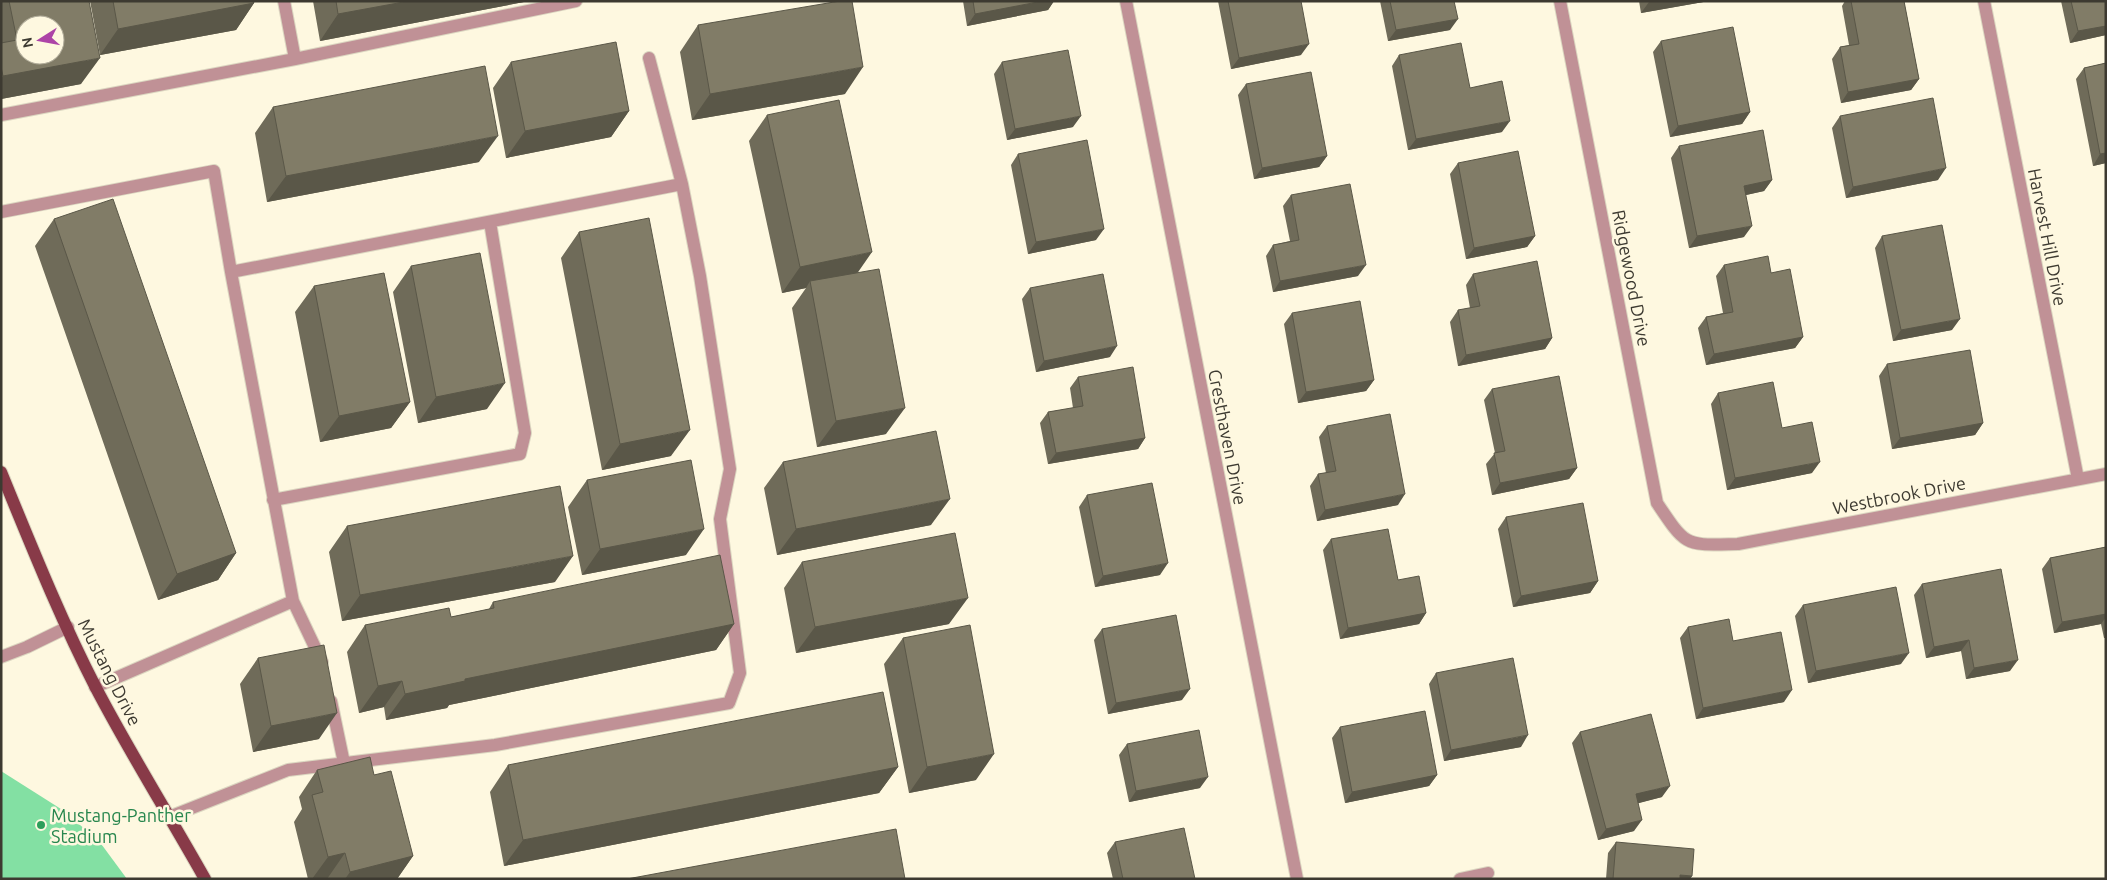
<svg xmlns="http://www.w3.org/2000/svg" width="2107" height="880" font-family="Ubuntu,sans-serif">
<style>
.green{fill:#83e0a3}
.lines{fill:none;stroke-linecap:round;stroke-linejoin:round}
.minor-casing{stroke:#dbd6c0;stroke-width:14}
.major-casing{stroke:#dbd6c0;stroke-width:14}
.minor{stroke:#c09196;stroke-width:12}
.major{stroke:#883a48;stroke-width:12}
.wall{fill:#6f6b59}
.shaded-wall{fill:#5a5748}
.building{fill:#817c67;stroke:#5a5748;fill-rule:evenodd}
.leisure-dot{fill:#2e9e5b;stroke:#fef8e0;stroke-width:2}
.labels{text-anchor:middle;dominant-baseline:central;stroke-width:5;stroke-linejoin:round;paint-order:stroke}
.street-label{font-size:18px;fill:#3d3a31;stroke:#fef8e0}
.leisure-label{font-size:18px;fill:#27864d;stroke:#fef8e0;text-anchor:start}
</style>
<rect width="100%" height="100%" fill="#fef8e0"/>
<!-- green -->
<path class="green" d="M1,771L61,809L99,841L127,879H1Z"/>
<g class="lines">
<defs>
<path id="minor" d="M284,1L295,59
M1126,1L1297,879
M1560,1L1657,503C1687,548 1685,545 1738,544L2106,474
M1984,1L2078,479
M649,58L682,184
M1,115L295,59L576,1
M1,212L214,171L231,272
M273,500L520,454L525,433L490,222
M1,657L27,647L68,627
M95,687L293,601
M331,701L344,763
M169,817L288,770L495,745L729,703L740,673L720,519L730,469L700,276L682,184L231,272L293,601L322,662
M1460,879L1488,873"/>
<path id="major" d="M1,472C31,545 60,618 96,688C130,753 169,815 205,879"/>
</defs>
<!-- minor casing -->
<use href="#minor" class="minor-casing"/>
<!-- major casing -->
<use href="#major" class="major-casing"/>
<!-- minor -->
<use href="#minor" class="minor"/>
<!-- major -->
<use href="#major" class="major"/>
</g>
<!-- wall -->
<path class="wall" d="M1,1H89L81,84L1,99Z
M90,1H253L254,3L236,30L100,55Z
M313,1H529L320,41Z
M963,1H1054L1048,10L967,26Z
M1218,1H1301V55L1231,69Z
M1380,1H1454L1450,30L1388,41Z
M1639,1H1709L1641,13Z
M1845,1H1904L1919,79L1911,90L1841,103L1832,59L1840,47L1849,45L1842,6Z
M2061,1H2106V35L2070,43Z
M698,25L845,94L692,120L680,52Z
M1661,41L1750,112L1742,124L1670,137L1653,52Z
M1399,55L1470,88L1502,132L1408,150L1392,66Z
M511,62L629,111L611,137L506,158L493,88Z
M1002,62L1073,127L1007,140L994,74Z
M2106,63V163L2093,166L2076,79L2084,68Z
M1246,84L1327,156L1319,167L1254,179L1238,95Z
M273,107L479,162L267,202L255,133Z
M767,115L857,273L886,434L817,447L792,308L806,288L782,293L749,141Z
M1840,116L1938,180L1846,198L1832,128Z
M1679,146L1772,180L1764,191L1746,195L1744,237L1689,248L1671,158Z
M1018,154L1096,240L1028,254L1011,165Z
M1458,163L1535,236L1527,247L1466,259L1450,174Z
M1291,195L1358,276L1273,292L1266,256L1273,245L1290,241L1283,206Z
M54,219L236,553L218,580L158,600L35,246Z
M579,232L671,456L602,470L561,258Z
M1882,236L1952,330L1893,341L1875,248Z
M1724,265L1771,273L1803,337L1795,348L1706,365L1698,328L1706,317L1723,313L1716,276Z
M411,266L487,409L418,423L393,292Z
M1473,274L1552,338L1545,349L1458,366L1450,322L1458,310L1470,308L1466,285Z
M314,286L410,402L391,428L320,442L295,312Z
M1030,288L1110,357L1036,372L1022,299Z
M1292,313L1374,380L1366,391L1298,403L1284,324Z
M1887,364L1983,423L1975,435L1892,449L1879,376Z
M1078,377L1145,438L1138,449L1048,464L1040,423L1048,412L1073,408L1070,388Z
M1492,389L1577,468L1569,479L1492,495L1486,464L1495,453L1484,400Z
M1718,393L1782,428L1812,473L1727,490L1711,404Z
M1327,426L1398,505L1317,521L1310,486L1318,474L1326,473L1319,437Z
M783,462L931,525L777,555L764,488Z
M587,480L686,555L582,575L568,507Z
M1087,495L1160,575L1095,587L1079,507Z
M1506,517L1598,581L1590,593L1513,607L1498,529Z
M347,526L555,582L342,621L329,552Z
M1331,539L1398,580L1426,613L1419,624L1340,639L1323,550Z
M2106,547V638H2104L2101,624L2054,633L2042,569L2050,558Z
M802,562L949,624L796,653L784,588Z
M1922,584L2010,671L1966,679L1961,651L1926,658L1914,595Z
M493,602L734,624L716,650L449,705L447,708L386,720L384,707L359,713L347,652L365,625L451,617L489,609Z
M1803,605L1901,664L1808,683L1795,616Z
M1688,627L1733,641L1784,702L1696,719L1680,638Z
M1102,629L1182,700L1108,714L1094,640Z
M903,638L976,780L909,793L884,664Z
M258,658L319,739L253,752L240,684Z
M1436,673L1521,747L1444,761L1429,684Z
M1340,727L1437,775L1429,786L1345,803L1332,738Z
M1580,732L1662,797L1638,803L1634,831L1598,840L1572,743Z
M1127,744L1200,788L1129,802L1119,755Z
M508,765L898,767L879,793L504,866L490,792Z
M317,770L374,775L413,856L397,879H308L294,822L302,809L299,797Z
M1115,842L1195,879H1113L1107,853Z
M1616,842L1692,876L1690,879H1606L1608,853Z"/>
<!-- shaded-wall -->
<path class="shaded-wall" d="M409,1H529L320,41L338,14Z
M1043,1H1054L1048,10L967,26L975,14Z
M1652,1H1709L1641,13L1649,2Z
M254,3L236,30L100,55L118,29Z
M1458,19L1450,30L1388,41L1396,30Z
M2106,26V35L2070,43L2078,31Z
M1309,44L1301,55L1231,69L1239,58Z
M100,58L81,84L1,99V78L3,76Z
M863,67L845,94L692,120L710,94Z
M1919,79L1911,90L1841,103L1848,92Z
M629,111L611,137L506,158L525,131Z
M1750,112L1742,124L1670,137L1678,126Z
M1081,116L1073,127L1007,140L1015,129Z
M1510,121L1502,132L1408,150L1416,139Z
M498,136L479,162L267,202L286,176Z
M2106,153V163L2093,166L2100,154Z
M1327,156L1319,167L1254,179L1262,168Z
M1946,168L1938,180L1846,198L1853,187Z
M1772,180L1764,191L1737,197L1744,186Z
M1752,226L1744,237L1689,248L1697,236Z
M1104,229L1096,240L1028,254L1036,242Z
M1535,236L1527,247L1466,259L1474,248Z
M872,252L854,278L810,281L806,288L782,293L800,267Z
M1366,265L1358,276L1273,292L1280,281Z
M1960,319L1952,330L1893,341L1901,330Z
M1803,337L1795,348L1706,365L1714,354Z
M1552,338L1545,349L1458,366L1466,355Z
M1117,346L1110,357L1036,372L1044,361Z
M1374,380L1366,391L1298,403L1306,392Z
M505,383L487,409L418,423L436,397Z
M410,402L391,428L320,442L339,416Z
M905,408L886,434L817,447L836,421Z
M1983,423L1975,435L1892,449L1900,438Z
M690,430L671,456L602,470L620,444Z
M1145,438L1138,449L1048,464L1056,453Z
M1820,462L1812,473L1727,490L1735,478Z
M1577,468L1569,479L1492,495L1500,483Z
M1405,494L1398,505L1317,521L1325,510Z
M950,499L931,525L777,555L796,529Z
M704,529L686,555L582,575L600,549Z
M236,553L218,580L158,600L177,574Z
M573,556L555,582L342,621L360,595Z
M1168,563L1160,575L1095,587L1103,576Z
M1598,581L1590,593L1513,607L1521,596Z
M968,598L949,624L796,653L815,627Z
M1426,613L1419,624L1340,639L1348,628Z
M2106,614V617L2101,624L2054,633L2062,622Z
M734,624L716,650L449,705L447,708L386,720L405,694L465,679Z
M1969,640L1961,651L1926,658L1934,647Z
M1909,653L1901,664L1808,683L1816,671Z
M2018,660L2010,671L1966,679L1974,668Z
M402,681L384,707L359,713L378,686Z
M1190,689L1182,700L1108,714L1116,703Z
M1792,690L1784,702L1696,719L1703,708Z
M337,713L319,739L253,752L271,726Z
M1528,735L1521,747L1444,761L1451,750Z
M994,754L976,780L909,793L927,767Z
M898,767L879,793L504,866L523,840Z
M1437,775L1429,786L1345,803L1352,792Z
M1208,777L1200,788L1129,802L1136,791Z
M1670,786L1662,797L1628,806L1636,794Z
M1642,820L1634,831L1598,840L1606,829Z
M345,853L327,879H312L328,857Z
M413,856L397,879H345L350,872Z
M1680,875L1692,876L1690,879H1677Z"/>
<!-- building -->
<path class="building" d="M9,1H89L100,58L3,76L1,67V43L17,40ZM25,25H55V55H25Z
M113,1H253L254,3L118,29Z
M336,1H409L338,14Z
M840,1H852L863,67L710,94L698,25Z
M973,1H1043L975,14Z
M1228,1H1301L1309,44L1239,58Z
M1390,1H1454L1458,19L1396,30Z
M1851,1H1904L1919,79L1848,92L1840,47L1859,44Z
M2071,1H2106V26L2078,31Z
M1733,27L1750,112L1678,126L1661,41Z
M616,42L629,111L525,131L511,62Z
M1461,43L1470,88L1502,81L1510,121L1416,139L1399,55Z
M1068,50L1081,116L1015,129L1002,62Z
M2106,63V153L2100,154L2084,68Z
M485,66L498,136L286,176L273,107Z
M1311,72L1327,156L1262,168L1246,84Z
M1933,98L1946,168L1853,187L1840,116Z
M839,100L872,252L800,267L767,115Z
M1763,130L1772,180L1744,186L1752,226L1697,236L1679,146Z
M1087,140L1104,229L1036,242L1018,154Z
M1518,151L1535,236L1474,248L1458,163Z
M1350,184L1366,265L1280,281L1273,245L1299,240L1291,195Z
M113,199L236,553L177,574L54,219Z
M649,218L690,430L620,444L579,232Z
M1942,225L1960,319L1901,330L1882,236Z
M480,253L505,383L436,397L411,266Z
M1768,256L1771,273L1790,269L1803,337L1714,354L1706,317L1733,312L1724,265Z
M1537,261L1552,338L1466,355L1458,310L1480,306L1473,274Z
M879,269L905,408L836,421L810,281Z
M384,273L410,402L339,416L314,286Z
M1103,274L1117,346L1044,361L1030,288Z
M1360,301L1374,380L1306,392L1292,313Z
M1970,350L1983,423L1900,438L1887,364Z
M1133,367L1145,438L1056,453L1048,412L1083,406L1078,377Z
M1559,376L1577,468L1500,483L1494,453L1505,451L1492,389Z
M1773,382L1782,428L1812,422L1820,462L1735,478L1718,393Z
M1390,414L1405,494L1325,510L1318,474L1336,471L1327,426Z
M936,431L950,499L796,529L783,462Z
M691,460L704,529L600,549L587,480Z
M1152,483L1168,563L1103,576L1087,495Z
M560,486L573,556L360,595L347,526Z
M1583,503L1598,581L1521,596L1506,517Z
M1388,529L1398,580L1419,576L1426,613L1348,628L1331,539Z
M955,533L968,598L815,627L802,562Z
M2106,547V614L2062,622L2050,558Z
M720,555L734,624L465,679V681L405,694L402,681L378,686L365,625L449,608L451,617L494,608L493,602Z
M2001,569L2018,660L1974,668L1969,640L1934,647L1922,584Z
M1896,587L1909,653L1816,671L1803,605Z
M1176,615L1190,689L1116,703L1102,629Z
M1729,619L1733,641L1781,632L1792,690L1703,708L1688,627Z
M970,625L994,754L927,767L903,638Z
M324,645L337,713L271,726L258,658Z
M1513,658L1528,735L1451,750L1436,673Z
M883,692L898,767L523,840L508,765Z
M1425,711L1437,775L1352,792L1340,727Z
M1651,714L1670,786L1636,794L1642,820L1606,829L1580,732Z
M1199,730L1208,777L1136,791L1127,744Z
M370,757L374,775L391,771L413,856L350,872L345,853L328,857L312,795L323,792L317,770Z
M1184,828L1195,879H1123L1115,842Z
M896,829L905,879H627Z
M1616,842L1694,849L1692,876L1680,875V879H1613Z"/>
<!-- markers -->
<circle class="leisure-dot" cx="41" cy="825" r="5"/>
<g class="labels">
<!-- street labels -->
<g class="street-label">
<text transform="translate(2048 237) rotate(79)">Harvest Hill Drive</text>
<text transform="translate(1632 278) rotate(79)">Ridgewood Drive</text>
<text transform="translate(1228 437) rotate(79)">Cresthaven Drive</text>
<text transform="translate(1899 495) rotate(-11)">Westbrook Drive</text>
<text transform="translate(110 672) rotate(63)">Mustang Drive</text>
</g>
<!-- leisure labels -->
<g class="leisure-label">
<text x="51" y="815">Mustang-Panther<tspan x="51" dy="21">Stadium</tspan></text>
</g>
</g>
<!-- border -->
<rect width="2107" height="880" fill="none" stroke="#3d3a31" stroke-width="5"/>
<!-- north arrow -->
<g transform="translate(40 40) rotate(259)"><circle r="24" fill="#fef8e0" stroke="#b1ac9a"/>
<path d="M0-4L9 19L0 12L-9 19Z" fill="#ad44a7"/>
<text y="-8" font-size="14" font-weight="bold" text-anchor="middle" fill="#3d3a31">N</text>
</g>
</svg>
